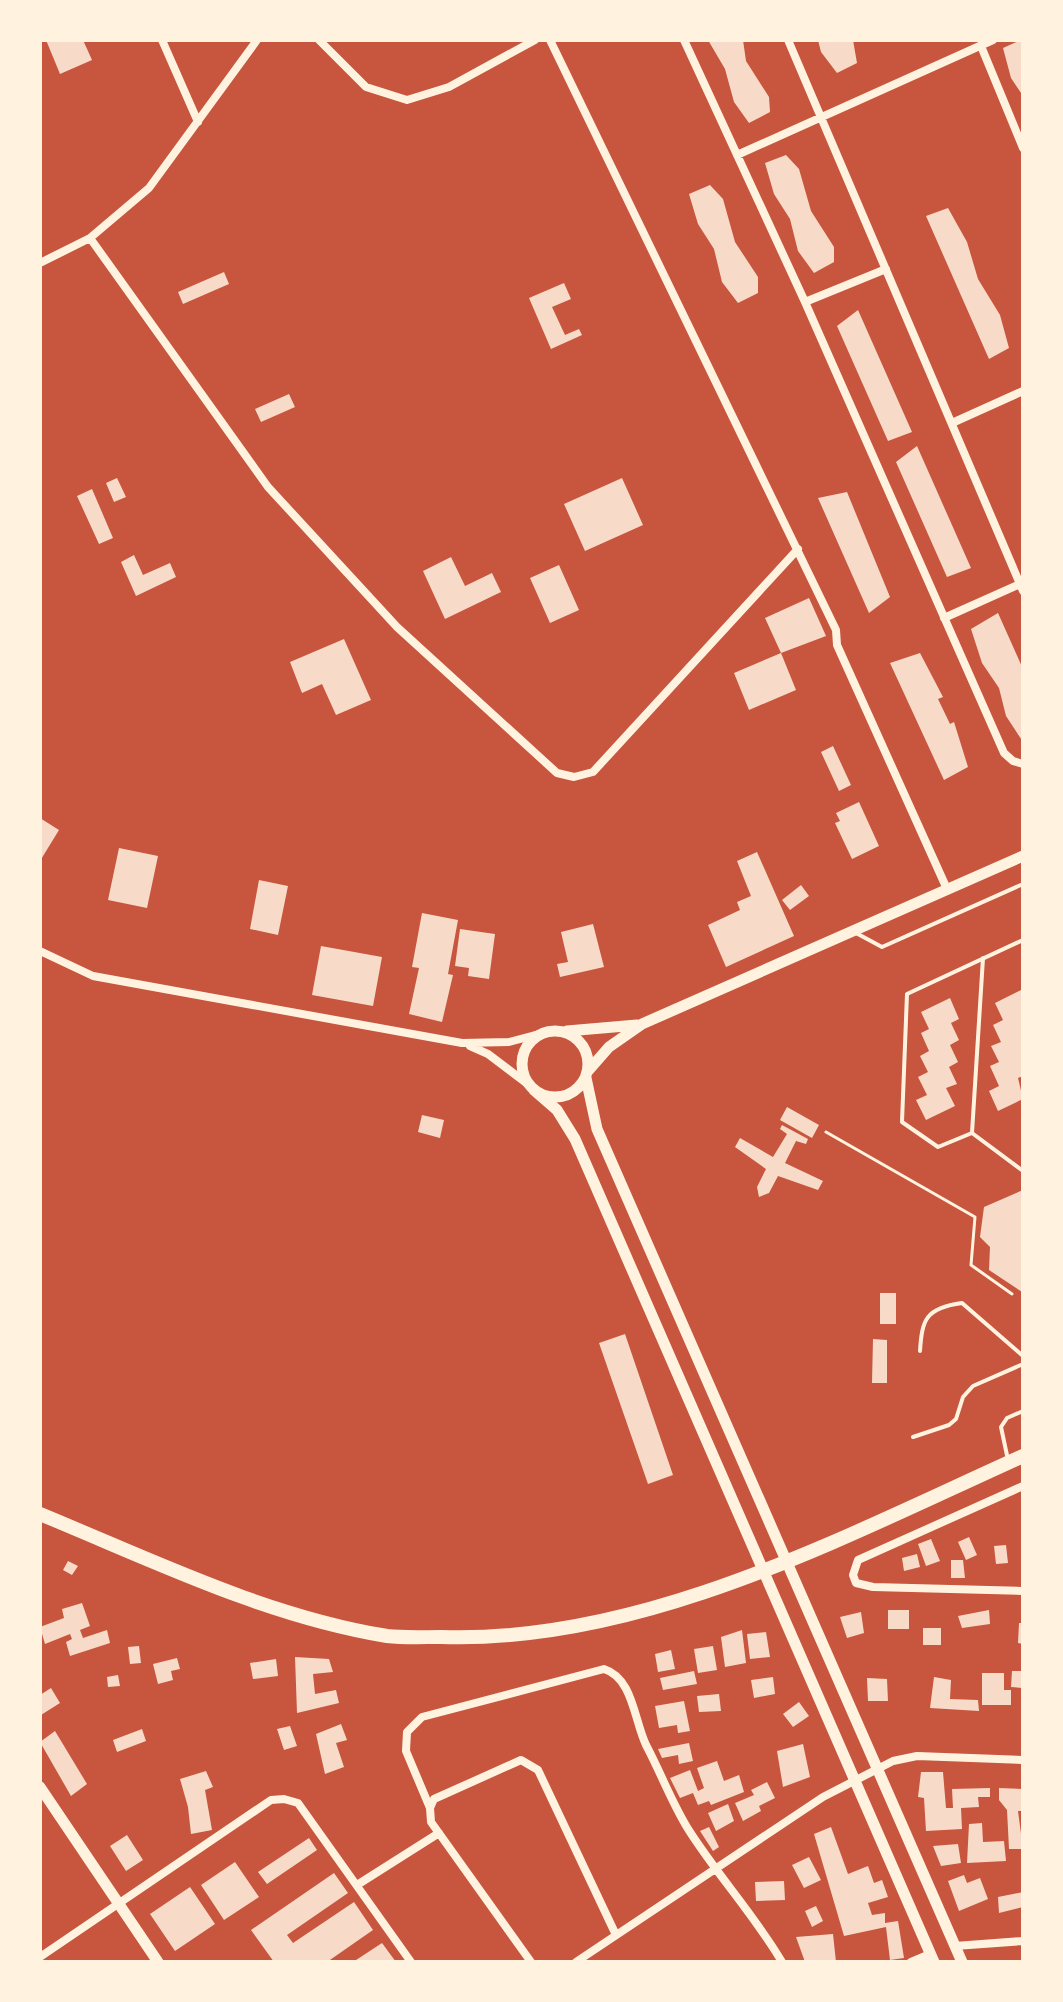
<svg xmlns="http://www.w3.org/2000/svg" width="1063" height="2002" font-family="'Roboto Serif',serif">
<style>
.building{fill:#f7dbc8}
.lines{fill:none;stroke-linecap:round;stroke-linejoin:round}
.path{stroke:#fff3e0;stroke-width:3}
.service{stroke:#fff3e0;stroke-width:4}
.minor{stroke:#fff3e0;stroke-width:8}
.tertiary{stroke:#fff3e0;stroke-width:11}
.trunk{stroke:#fff3e0;stroke-width:14}
</style>
<rect width="100%" height="100%" fill="#c8553d"/>
<!-- building -->
<path class="building" d="M46,40H83L92,60L60,74Z
M708,40H743L746,61L769,97L770,112L749,123L734,102L725,69Z
M818,40H853L857,63L837,73L821,52Z
M1021,40H1023V96L1011,78L1003,48Z
M786,155L799,169L811,211L834,247V262L814,273L798,251L790,219L774,194L765,163Z
M710,185L723,199L735,242L758,277V293L738,303L722,282L714,249L698,224L689,194Z
M948,208L967,242L978,279L1000,315L1009,348L989,359L926,216Z
M224,272L229,284L183,304L178,292Z
M564,283L571,299L552,307L565,335L579,329L582,335L551,349L529,298Z
M858,310L912,432L888,441L837,326Z
M289,394L295,407L261,422L255,409Z
M917,446L971,568L947,577L896,462Z
M117,478L126,497L114,502L106,483Z
M622,478L643,525L585,551L564,504Z
M92,489L113,538L99,544L77,496Z
M847,492L890,597L869,613L818,498Z
M134,555L143,575L170,563L176,577L136,596L121,562Z
M451,557L465,586L492,573L501,592L445,619L423,571Z
M559,565L579,610L550,623L530,578Z
M809,598L826,636L781,653L765,618Z
M998,613L1023,669V742L1006,716L999,688L982,663L971,629Z
M344,639L371,700L336,715L322,684L302,693L290,662Z
M781,653L796,690L749,710L734,673Z
M920,653L943,697L938,699L950,724L954,722L968,767L944,780L890,663Z
M833,746L851,785L839,791L821,752Z
M859,802L879,846L852,859L835,823L840,821L836,813Z
M40,818L59,830L40,861Z
M119,848L158,856L147,908L108,900Z
M757,852L794,936L726,967L708,925L740,910L737,902L751,896L737,861Z
M259,880L288,886L278,935L250,929Z
M801,885L809,896L790,910L782,900Z
M422,913L458,920L448,974L453,975L442,1022L409,1014L419,968L412,967Z
M593,924L604,967L560,977L557,964L568,962L561,932Z
M460,929L495,934L489,979L468,976L469,968L455,966Z
M321,946L382,957L373,1006L312,995Z
M1023,989V1076L1018,1078L1023,1099L998,1111L989,1091L999,1086L990,1066L999,1062L991,1046L1001,1042L993,1025L1003,1020L995,1003Z
M950,998L959,1019L951,1023L959,1040L950,1045L958,1062L949,1067L957,1084L946,1088L955,1106L926,1120L916,1100L927,1095L918,1077L928,1072L920,1056L929,1051L921,1033L929,1029L921,1012Z
M787,1107L819,1125L812,1138L780,1120Z
M422,1115L444,1120L440,1138L418,1132Z
M782,1125L808,1139L806,1144L796,1141L785,1163L823,1181L818,1190L778,1176L769,1193L759,1197L757,1187L766,1169L735,1147L740,1138L773,1157L787,1134L780,1129Z
M1023,1190V1306L1022,1292L989,1270L990,1247L980,1237L984,1207Z
M880,1293H896V1324H880Z
M625,1334L673,1475L648,1484L599,1343Z
M873,1339L887,1340V1383H872Z
M969,1537L977,1555L966,1560L958,1542Z
M931,1539L940,1561L926,1566L918,1544Z
M1006,1545L1008,1563L996,1564L994,1546Z
M917,1554L920,1567L904,1571L902,1558Z
M951,1560H963L965,1578H951Z
M68,1561L78,1566L72,1575L63,1570Z
M82,1603L90,1626L80,1630L83,1638L107,1630L110,1643L70,1656L66,1642L72,1639L70,1634L45,1644L40,1627L64,1618L62,1609Z
M888,1610H909V1629H888Z
M989,1610L990,1624L962,1628L958,1616Z
M861,1612L864,1633L847,1638L840,1617Z
M1019,1623H1023V1644L1018,1643Z
M923,1628H941V1645H923Z
M742,1630L746,1663L725,1667L721,1637Z
M766,1632L770,1657L750,1659L747,1634Z
M139,1646L141,1663L130,1664L128,1647Z
M713,1646L717,1670L698,1673L694,1649Z
M671,1650L675,1669L658,1672L655,1654Z
M295,1657L329,1659L333,1672L313,1674L315,1694L336,1690L339,1703L297,1713Z
M177,1658L180,1669L171,1671L173,1680L158,1684L153,1664Z
M276,1659L278,1676L253,1679L250,1663Z
M694,1671L697,1684L663,1690L660,1678Z
M1012,1671H1023V1688L1011,1687Z
M982,1673H1004V1690H1011V1705H982Z
M118,1675L120,1686L108,1687L107,1677Z
M773,1677L775,1694L754,1698L751,1680Z
M934,1677L951,1680L950,1699L978,1700L979,1711L930,1708Z
M867,1678L887,1679L888,1701H868Z
M51,1688L60,1703L41,1715L40,1695Z
M719,1694L721,1711L699,1712L697,1696Z
M684,1701L690,1731L678,1733L677,1725L659,1728L655,1706Z
M799,1702L809,1716L793,1727L783,1714Z
M341,1724L347,1740L336,1743L344,1767L325,1774L316,1734Z
M290,1726L297,1746L284,1750L277,1729Z
M142,1729L146,1741L117,1752L113,1740Z
M55,1731L87,1784L71,1796L40,1742Z
M689,1743L693,1761L679,1764L678,1755L662,1758L658,1749Z
M803,1744L810,1777L783,1787L777,1751Z
M717,1761L724,1781L739,1775L744,1792L711,1805L709,1801L698,1805L693,1793L680,1798L670,1778L690,1770L698,1791L704,1788L697,1768Z
M206,1771L213,1787L205,1790L212,1830L191,1834L188,1807L180,1779Z
M921,1772H943L946,1808H953L952,1789L990,1788V1797H978L979,1807L961,1808L962,1829L926,1831L924,1798L918,1797Z
M767,1782L775,1798L759,1806L761,1811L743,1821L735,1803L754,1795L751,1790Z
M999,1788L1023,1789V1811H1018L1023,1849H1009L1007,1810L999,1800Z
M728,1804L734,1821L716,1831L708,1813Z
M982,1823L983,1842L1004,1841L1006,1861L967,1863L969,1824Z
M709,1827L719,1847L713,1851L700,1831Z
M831,1827L848,1874L868,1866L874,1883L882,1880L888,1897L868,1903L872,1915L885,1913V1923L898,1921L904,1958L890,1960L886,1927L844,1936L814,1834Z
M127,1835L143,1860L126,1871L110,1846Z
M309,1838L317,1850L267,1884L258,1872Z
M958,1844L961,1863L941,1866L933,1846Z
M809,1857L821,1880L804,1888L792,1865Z
M235,1862L259,1897L224,1920L201,1885Z
M334,1873L348,1893L287,1935L293,1943L354,1902L373,1930L327,1962H274L251,1930Z
M964,1875L967,1883L980,1878L988,1899L959,1911L948,1881Z
M784,1881L785,1900L756,1901L755,1882Z
M190,1887L215,1924L175,1951L150,1914Z
M1023,1892V1907L999,1913L998,1897Z
M816,1906L823,1921L812,1927L805,1911Z
M833,1934L836,1962H805L796,1937Z
M382,1943L396,1962H353Z"/>
<g class="lines">
<!-- path -->
<path class="path" d="M826,1132L975,1217L971,1265L1012,1294"/>
<!-- service -->
<path class="service" d="M856,933L882,947L1023,884
M1023,940L907,994L902,1122L938,1147L972,1133L1023,1171
M972,1133L983,958
M920,1351C922,1319 926,1308 962,1303L1023,1356
M913,1437L949,1425L956,1419L963,1397L973,1386L1023,1364
M1008,1460L1001,1427L1007,1418L1023,1411"/>
<!-- minor -->
<path class="minor" d="M162,40L198,122
M319,40L366,87L407,100L449,87L535,40
M550,40L836,630L837,645L947,889
M684,40L805,302L1004,753L1013,761L1023,764
M788,40L1023,591
M981,46L1023,148
M737,155L993,40
M90,238L268,487L397,627L557,773L574,777L593,772L798,549
M40,263L90,238L149,188L257,40
M805,302L886,269
M952,423L1023,391
M944,618L1020,584
M40,951L93,976L462,1043L509,1042L543,1033
M470,1046L488,1054L529,1085
M1023,1486L858,1560L853,1575L856,1583L873,1587L1023,1591
M430,1808L406,1751L407,1732L422,1717L604,1669C633,1678 634,1720 646,1745C661,1773 673,1806 690,1832C719,1877 755,1916 782,1962
M357,1885L439,1833
M955,1946L1023,1941
M40,1957L271,1800L284,1799L298,1803L411,1962
M531,1962L431,1822L430,1808L434,1799L521,1760L538,1770L616,1935
M576,1962L823,1797L893,1761L917,1756L1023,1760
M911,1962L930,1954"/>
<!-- tertiary -->
<path class="tertiary" d="M522 1064a33 33 0 1 1 66 0a33 33 0 1 1-66 0Z
M567,1031L637,1025
M588,1071L609,1047L642,1024L1023,856
M586,1078L597,1129L962,1962
M534,1090L557,1110L575,1139L934,1962
M40,1787L158,1962"/>
<!-- trunk -->
<path class="trunk" d="M40,1514C152,1560 265,1616 387,1636C404,1638 423,1637 441,1637C643,1644 843,1537 1023,1456"/>
</g>
<!-- border -->
<rect width="1063" height="2002" fill="none" stroke="#fff3e0" stroke-width="84"/>
</svg>
